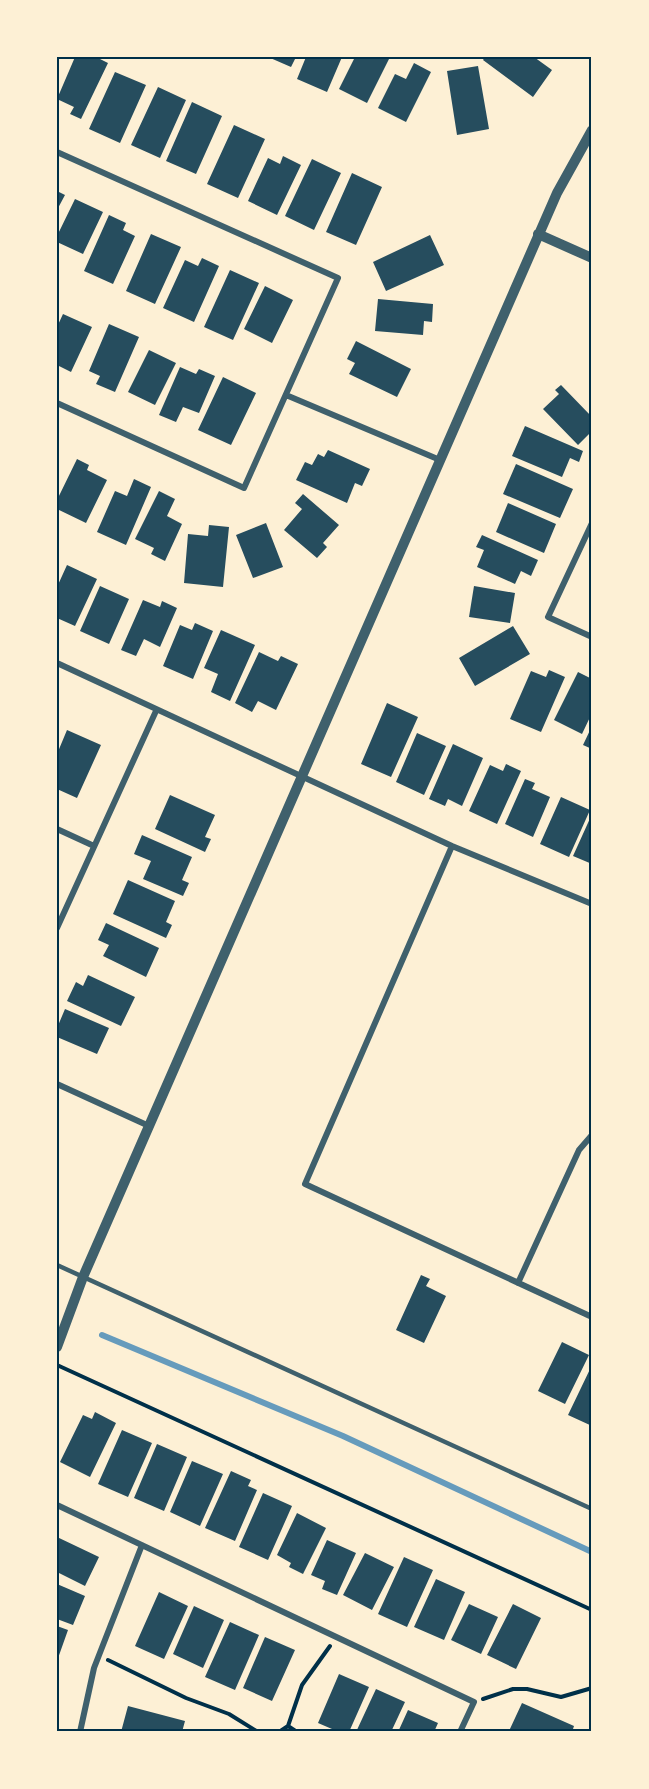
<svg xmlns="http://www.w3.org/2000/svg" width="649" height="1789" font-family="'DejaVu Sans',sans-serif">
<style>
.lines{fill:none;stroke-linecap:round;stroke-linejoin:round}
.stream{stroke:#669bbc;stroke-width:6}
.building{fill:#264d5e}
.path{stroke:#003049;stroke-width:4}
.service{stroke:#3f606c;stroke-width:4.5}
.minor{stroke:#3f606c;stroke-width:6}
.tertiary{stroke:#3f606c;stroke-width:10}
.neatline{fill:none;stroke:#003049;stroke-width:2}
</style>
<rect width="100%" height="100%" fill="#fdf0d5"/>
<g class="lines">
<!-- stream -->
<path class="stream" d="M102,1335L343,1436L592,1552"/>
</g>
<!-- building -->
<path class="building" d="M75,57H96L108,63L81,119L70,114L74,107L57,99Z
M268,57H296L291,67Z
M306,57H342L327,92L297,79Z
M355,57H390L367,103L339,89Z
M485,57H534L552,70L533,97L483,60Z
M414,63L431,72L406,122L378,108L395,74L406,79Z
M478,66L489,129L457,135L447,71Z
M115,72L146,85L120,143L89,129Z
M158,87L186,100L160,158L131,145Z
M192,102L222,116L196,174L166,161Z
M234,125L265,139L238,198L207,184Z
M283,156L301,165L277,215L248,201L268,158L280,164Z
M312,159L341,173L314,230L285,216Z
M352,173L382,187L356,245L326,232Z
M57,191L65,195L57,210Z
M75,199L103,212L83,254L57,242V236Z
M109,215L126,223L123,230L135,236L113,284L84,271Z
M151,234L181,247L155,304L126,291Z
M430,235L444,265L386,291L373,262Z
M202,258L219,266L194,322L163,308L185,260L198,266Z
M230,270L259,283L233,340L204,327Z
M265,286L293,300L272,343L244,329Z
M378,299L433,304L432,322L424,321L423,335L375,331Z
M63,314L92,327L71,372L57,365V327Z
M109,324L139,337L115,392L96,384L100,376L89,371Z
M356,341L411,369L397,397L349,374L355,363L347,359Z
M149,350L176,363L155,405L128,392Z
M180,367L196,374L199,369L215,376L199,413L183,407L176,422L159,415Z
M223,377L256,393L231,445L198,430Z
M561,385L592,417V431L578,445L543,409L559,394L555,390Z
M525,426L583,451L579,462L570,458L562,477L512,456Z
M328,450L370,469L362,486L355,483L347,503L296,480L305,462L312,465L318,454L324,457Z
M77,459L89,465L87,470L107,480L86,523L57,509V500Z
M516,464L573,489L560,518L503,494Z
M134,479L151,487L126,545L97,532L115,491L127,496Z
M159,491L175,499L167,516L182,524L165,561L151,554L154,548L135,539Z
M303,494L339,525L323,543L327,547L317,558L284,530L302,509L295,503Z
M508,503L556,524L544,553L496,532Z
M266,523L283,567L253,578L236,535Z
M209,525L229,527L223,587L184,583L188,534L208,536Z
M482,535L538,560L531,576L521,571L515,584L477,567L484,550L476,547Z
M67,565L97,579L75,626L57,618V587Z
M100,586L129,599L109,644L80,631Z
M474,586L515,593L510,623L469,617Z
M143,600L160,607L162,601L177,608L160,647L144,639L136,656L121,650Z
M195,623L213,631L193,679L163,666L180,625L192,630Z
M513,626L530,654L475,686L459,658Z
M221,630L255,645L230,701L211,692L218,674L204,668Z
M259,652L278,661L281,656L298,664L276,710L258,701L252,712L235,703Z
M549,670L565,677L541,732L510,719L531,671L546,677Z
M578,672L592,679V713L582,734L554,720Z
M387,703L418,717L391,777L361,764Z
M592,726V749L583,745Z
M67,730L101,745L77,798L57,789V754Z
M417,733L446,746L424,795L396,782Z
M453,744L483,758L462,806L448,799L445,806L429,799Z
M506,764L521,771L497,824L469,811L490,765L503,771Z
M525,779L535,783L532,789L550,797L533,837L505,824Z
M170,795L215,815L205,837L211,839L205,852L155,829Z
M561,797L590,810L569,857L540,844Z
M592,814V864L573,856Z
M142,835L192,857L182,880L189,883L183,896L143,879L151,861L134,854Z
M128,880L175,901L166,922L172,925L166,938L113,914Z
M106,923L159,948L146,977L103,956L109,945L98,940Z
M88,975L135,997L121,1026L67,1001L76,982L83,986Z
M65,1009L109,1028L97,1054L57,1037V1028Z
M421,1275L430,1279L426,1286L446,1296L424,1343L396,1330Z
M562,1342L589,1355L565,1404L538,1391Z
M592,1365V1426L568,1415Z
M95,1412L116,1423L90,1477L60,1462L83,1415L92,1419Z
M122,1430L152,1443L128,1497L98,1484Z
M157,1444L187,1457L164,1511L134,1498Z
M192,1461L223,1474L200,1526L170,1512Z
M231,1471L251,1480L248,1486L257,1490L235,1541L205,1528Z
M263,1493L292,1506L268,1560L239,1547Z
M297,1513L326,1528L303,1574L289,1567L291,1563L277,1555Z
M57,1537L99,1557L85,1586L57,1572Z
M327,1540L356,1553L337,1595L322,1589L325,1581L311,1575Z
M365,1553L394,1567L372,1610L343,1595Z
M404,1557L433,1570L407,1627L378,1614Z
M436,1579L465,1592L444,1640L414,1627Z
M57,1584L85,1596L73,1625L57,1619Z
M159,1592L188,1606L164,1659L135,1646Z
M469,1604L498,1617L481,1654L451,1640Z
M513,1604L541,1618L516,1669L487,1655Z
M194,1606L224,1620L203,1668L173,1654Z
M230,1622L259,1635L235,1690L205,1677Z
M57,1626L68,1630L57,1661Z
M265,1637L295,1650L272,1701L243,1688Z
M339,1674L369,1687L349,1732H339L318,1723Z
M376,1689L405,1702L391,1732H356Z
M522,1703L574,1726L572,1732L509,1731Z
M128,1706L185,1721L182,1732H121Z
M408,1710L438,1723L434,1732H398Z"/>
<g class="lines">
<!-- path -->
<path class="path" d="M57,1365L592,1610
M108,1660L186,1698L229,1714L258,1732
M483,1699L513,1689H527L561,1697L592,1688
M288,1726L302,1685L330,1646
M279,1732L288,1726L297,1732"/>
<!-- service -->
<path class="service" d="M57,1265L592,1509"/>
<!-- minor -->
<path class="minor" d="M57,152L338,278L244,488L57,403
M286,395L440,460
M592,523L548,617L592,637
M57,663L452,846L592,904
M57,829L94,846
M452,846L305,1184L592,1317
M57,928L156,711
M57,1084L149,1126
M518,1283L579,1150L592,1135
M57,1505L474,1702L460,1732
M80,1732L94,1668L142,1545"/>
<!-- tertiary -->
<path class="tertiary" d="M538,234L592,258
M57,1347L83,1277L557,193L592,130"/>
</g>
<!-- border -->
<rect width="649" height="1789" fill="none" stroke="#fdf0d5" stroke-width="117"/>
<rect x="58" y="58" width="532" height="1672" class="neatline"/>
</svg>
